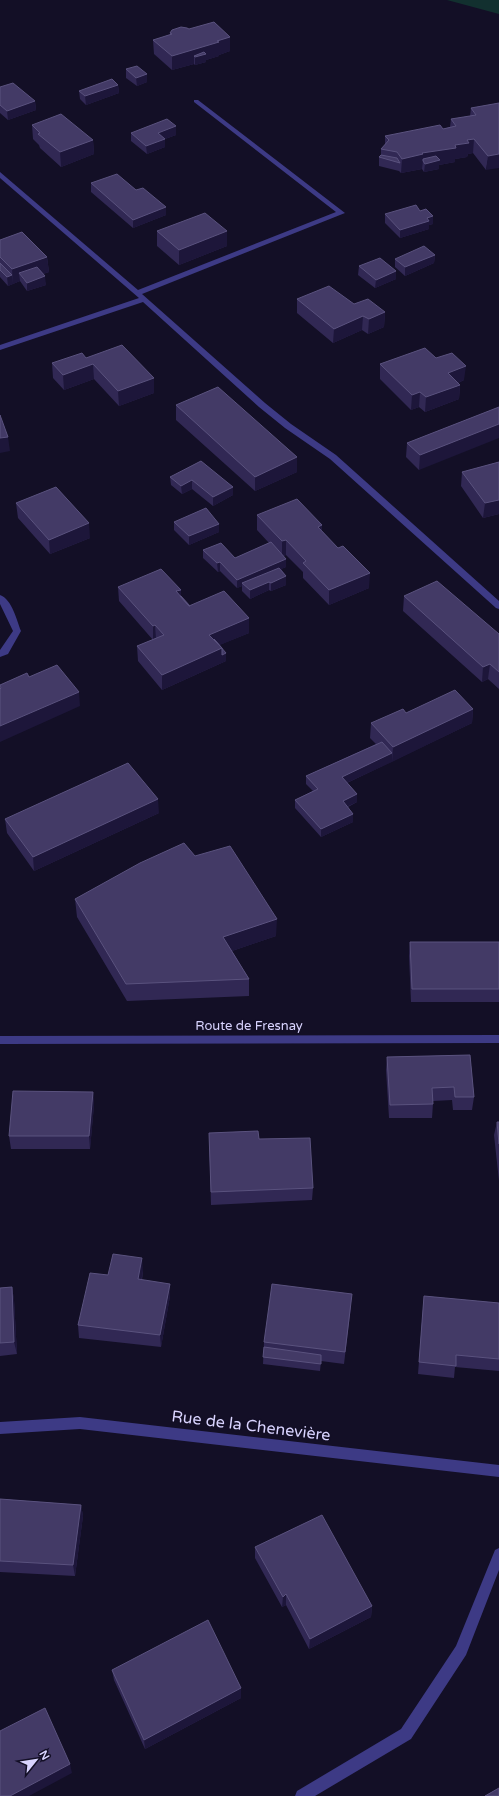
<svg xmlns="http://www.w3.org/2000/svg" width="499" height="1796" font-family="'Varela Round',sans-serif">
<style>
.green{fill:#12302f}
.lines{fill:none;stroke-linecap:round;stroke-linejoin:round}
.minor{fill:#3d3a85;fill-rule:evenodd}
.wall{fill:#312854}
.shaded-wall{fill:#1d163a}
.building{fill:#433a66;stroke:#5a527e}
.labels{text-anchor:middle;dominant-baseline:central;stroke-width:3;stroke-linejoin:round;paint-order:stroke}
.street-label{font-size:13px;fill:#d9d4ff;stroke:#130f26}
.near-street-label{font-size:16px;fill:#d9d4ff;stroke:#130f26}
</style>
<rect width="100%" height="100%" fill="#130f26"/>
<!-- green -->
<path class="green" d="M447,0H499V14Z"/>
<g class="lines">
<!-- minor -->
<path class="minor" d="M194,100H198L345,213L142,294L265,403L291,424L336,455L499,601V609L496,608L330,459L285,428L259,407L143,302L0,350V345L139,298L0,178V172L138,290L336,212L194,102Z
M0,595C12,599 17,621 21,631L8,654L0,657V650L13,631L0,604Z
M499,1035V1043L0,1044V1036Z
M80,1417L499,1465V1477L80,1429L0,1434V1422Z
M499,1548V1570L466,1655L411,1739L315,1796H295L297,1791L401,1729L456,1646L495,1550Z"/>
</g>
<!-- wall -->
<path class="wall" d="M189,29L230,37V51L219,55V56L206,60V62L195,65L194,64L172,70L154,54L153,40L170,35V33Z
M126,69L147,74V82L137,86L126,78Z
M118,85L119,93L86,105L80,99L79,91Z
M0,87L35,101L36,110L8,120L0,113Z
M499,103L486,170L473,153L468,154L467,157L455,159V162L439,165V169L424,172L422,169L401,173L399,171L379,166V157L381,155V149L385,145V136L443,129L450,127L451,119L470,116L471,108Z
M32,125L93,140L94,154L61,167L40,148L39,145L33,139Z
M131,133L176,135L165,139V147L147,154L131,141Z
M91,183L166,215L133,228L91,192Z
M420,211L433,216V224L429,225V229L400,238L385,223V214Z
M157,231L227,246L179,265L157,246Z
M0,240L47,257L49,272L43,274L46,285L27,291L20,281L8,286L0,277Z
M435,255L434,263L405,276L395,267V259Z
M359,266L396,271V279L375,288L358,275Z
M297,299L354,304L385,312L384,327L368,334L362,330L333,343L297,313Z
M86,358L154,393L119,406L94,379L64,390L53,378L52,363Z
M436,358L464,380L458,383L460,385L459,399L425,412L419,407L411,410L380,379V364Z
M176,405L297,472L255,491L176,420Z
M499,407L419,470L406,457L407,443Z
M499,462V514L483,518L461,486L462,472Z
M170,477L233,487V495L213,506L192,489L182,494L171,485Z
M16,503L90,538L50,554L18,518Z
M257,515L322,525V531L369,588L329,605L303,578V572L286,555L283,556L286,567L281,569L286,576V585L271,591L269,590L250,599L242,591V586L237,588L220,571L218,572L203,558V550L235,558L269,543L257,530Z
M174,522L219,524V532L189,545L174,530Z
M118,587L181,590V596L190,606L249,618V633L219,645L226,661L162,690L138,661L137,646L153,640L119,601Z
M404,596L499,634V689L488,679L482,682L403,611Z
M473,709L472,723L347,783L357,794V802L348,807L353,814V822L321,837L295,808V800L313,791L306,784V776L376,744L370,738L371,723L406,713Z
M159,813L34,871L7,833L5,819Z
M195,856L276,936L232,951L249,979V996L127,1001L77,917L75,899Z
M410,942H499V1002H411L409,956Z
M470,1055L474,1097L472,1110H453L452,1100L433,1101V1104L432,1118H389L386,1070L387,1057Z
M93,1092L94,1105L90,1149H11L9,1136Z
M497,1122H499V1181L494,1135Z
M209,1133L313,1188L312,1200L211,1205Z
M143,1271L142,1280L170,1296L161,1347L79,1338L78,1325L108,1275Z
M12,1287L14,1300L17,1354L0,1356V1288Z
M424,1296L499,1303V1371L455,1367L454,1378L418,1374L423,1308Z
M351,1306L344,1364L321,1361L320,1371L263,1364L264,1342Z
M0,1499L81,1505L83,1516L75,1576L0,1572Z
M255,1547L372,1606L371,1617L309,1649L286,1605L282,1607L255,1558Z
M112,1670L241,1688V1698L145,1749L114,1680Z"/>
<!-- shaded-wall -->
<path class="shaded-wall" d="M230,37V51L219,55V56L206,60V62L195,65V57L194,56V64L172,70V56Z
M147,74V82L137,86L136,78Z
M118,85L119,93L86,105L85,96Z
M35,101L36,110L8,120L7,111Z
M176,126V135L165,139V147L147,154L146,146L158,133Z
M474,139L473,153L468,154L467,157L455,159V162L439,165V169L424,172L425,164L423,161L422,169L401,173L402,159L422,153L455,145L467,140Z
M93,140L94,154L61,167L60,152Z
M499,154V168L486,170L488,156Z
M166,207V215L133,228V220Z
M433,216V224L429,225V229L400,238V230L427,218Z
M227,231V246L179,265V250Z
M435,255L434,263L405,276V267Z
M47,257L49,272L24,280L19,273L20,281L13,284L12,269Z
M396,271V279L375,288L376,280Z
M12,275L13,284L8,286L7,277Z
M45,276L46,285L27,291V283Z
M385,312L384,327L368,334L369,319Z
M363,316L362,330L333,343L334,329Z
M93,364L94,379L64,390L63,375Z
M466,366L464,380L447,388L448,373Z
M154,378V393L119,406L118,391Z
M460,385L459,399L425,412L426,397Z
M420,392L419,407L411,410L412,395Z
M499,424V438L419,470L420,455Z
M8,437L10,451L0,453V438Z
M297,457V472L255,491V477Z
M192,480V489L182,494L181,486Z
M233,487V495L213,506V497Z
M499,500V514L483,518L485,503Z
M89,523L90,538L50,554L49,540Z
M219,524V532L189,545V536Z
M322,525L321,540L318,527Z
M286,540V555L282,556V541Z
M286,559V567L245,585L242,583V586L237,588V580Z
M220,562V571L218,572L217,563Z
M370,573L369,588L329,605V590Z
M286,576V585L271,591V583Z
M269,582V590L250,599V590Z
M181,590V603L176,591Z
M249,618V633L215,647L209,635Z
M155,625L156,639L153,641V626Z
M222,648L226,653V661L162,690V675Z
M490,664L488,679L482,682L483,667Z
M79,692L80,706L0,742V726Z
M473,709L472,723L392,762L393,747Z
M392,753V762L342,785V777Z
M357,794V802L342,809L343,801Z
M158,799L159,813L34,871L33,857Z
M353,814V822L321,837V829Z
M277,919L276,936L223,954V937Z
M93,1092L94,1105L90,1149L89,1136Z
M142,1258L143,1271L139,1292L138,1279Z
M170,1284V1296L161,1347L160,1335Z
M12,1287L14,1300L17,1354L14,1342Z
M81,1505L83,1516L75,1576L73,1565Z
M286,1594V1605L282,1607L283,1597Z
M372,1606L371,1617L309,1649L310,1639Z
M241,1688V1698L145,1749L144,1740Z
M70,1764L72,1773L29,1796H10Z"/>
<!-- building -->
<path class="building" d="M214,22L230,37L217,41L219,42L172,56L153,40L172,34L170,33L172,30L181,27L187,28L189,29Z
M204,52L206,54L195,57L194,56Z
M137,66L147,74L136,78L126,69Z
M112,79L118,85L85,96L79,91Z
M13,83L35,101L7,111L0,105V87Z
M499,103V154L488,156L474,139L467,140L469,143L455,145L456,148L422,153L423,154L402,159L397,152L381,149L389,140L385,136L440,125L443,129L456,126L451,119L476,115L471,108Z
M61,114L93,140L60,152L38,134L40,133L32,125Z
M167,119L176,126L158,133L165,139L146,146L131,133Z
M381,155L397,158L400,163L379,157Z
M436,156L440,160L425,164L423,161V159Z
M117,174L136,190L143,188L166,207L133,220L91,183Z
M416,205L420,211L426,209L433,216L427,218L429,221L400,230L385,214Z
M205,213L227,231L179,250L157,231Z
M22,232L47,257L12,269L0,257V240Z
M424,246L435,255L405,267L395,259Z
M380,258L396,271L376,280L359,266Z
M0,263L12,275L7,277L0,270Z
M37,267L45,276L27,283L19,273Z
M329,286L354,304L368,299L385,312L369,319L363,316L334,329L297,299Z
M122,345L154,378L118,391L93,364L63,375L52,363L82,353L86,358Z
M425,348L436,358L452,353L466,366L448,373L460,385L426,397L420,392L412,395L380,364Z
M218,387L297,457L255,477L176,405Z
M499,407V424L420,455L407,443Z
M0,415L8,437L0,438Z
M201,461L233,487L213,497L192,480L181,486L170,477Z
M499,462V500L485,503L462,472Z
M56,487L89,523L49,540L16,503Z
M297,499L322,525L318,527L338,548L343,546L370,573L329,590L303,563L306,561L286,540L282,541L257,515Z
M206,508L219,524L189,536L174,522Z
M271,542L286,559L237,580L220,562L217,563L203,550L221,543L235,558Z
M279,568L286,576L271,583L269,582L250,590L242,583Z
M161,569L181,590L176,591L189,606L224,591L249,618L209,635L222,648L162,675L137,646L164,635L155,625L153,626L118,587Z
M437,581L499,634V672L490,664L483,667L404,596Z
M180,596H181L190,606H189Z
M214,639L226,653L222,655V648Z
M57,665L79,692L0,726V689L1,688L0,686V685L27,673L29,677Z
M455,690L473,709L393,747L371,723L403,709L406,713Z
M382,742L392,753L342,777L357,794L343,801L353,814L321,829L295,800L318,789L306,776Z
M128,763L158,799L33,857L5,819Z
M184,843L195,856L230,846L277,919L223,937L249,979L126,984L75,899L140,863Z
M410,942H499V989H412Z
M470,1055L474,1097H455L454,1087L432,1088L433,1104L390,1105L387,1057Z
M13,1091L93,1092L89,1136H9Z
M497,1122H499V1144Z
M258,1131L259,1139L310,1138L313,1188L211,1192L209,1133Z
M113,1254L142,1258L138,1279L170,1284L160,1335L78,1325L90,1273L108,1275Z
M272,1284L352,1294L345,1352L264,1342Z
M12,1287L14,1342L0,1343V1288Z
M424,1296L499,1303V1359L456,1355V1366L419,1362Z
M264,1347L321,1355V1364L263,1357Z
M0,1499L81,1505L73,1565L0,1561Z
M322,1515L372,1606L310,1639L286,1594L283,1597L255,1547Z
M208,1620L241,1688L144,1740L112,1670Z
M45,1708L70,1764L10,1796H0V1731Z
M499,1788V1796H485Z"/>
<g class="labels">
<!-- street labels -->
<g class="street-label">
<text x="249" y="1026">Route de Fresnay</text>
</g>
<!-- near-street labels -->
<g class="near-street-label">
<text transform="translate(251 1426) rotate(7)">Rue de la Chenevière</text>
</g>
</g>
<!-- north arrow -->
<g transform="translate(36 1760) rotate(60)" stroke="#130f26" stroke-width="3" paint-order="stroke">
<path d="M0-3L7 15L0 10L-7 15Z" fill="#d9d4ff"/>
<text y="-6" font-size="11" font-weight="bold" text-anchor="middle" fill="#d9d4ff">N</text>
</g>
</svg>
